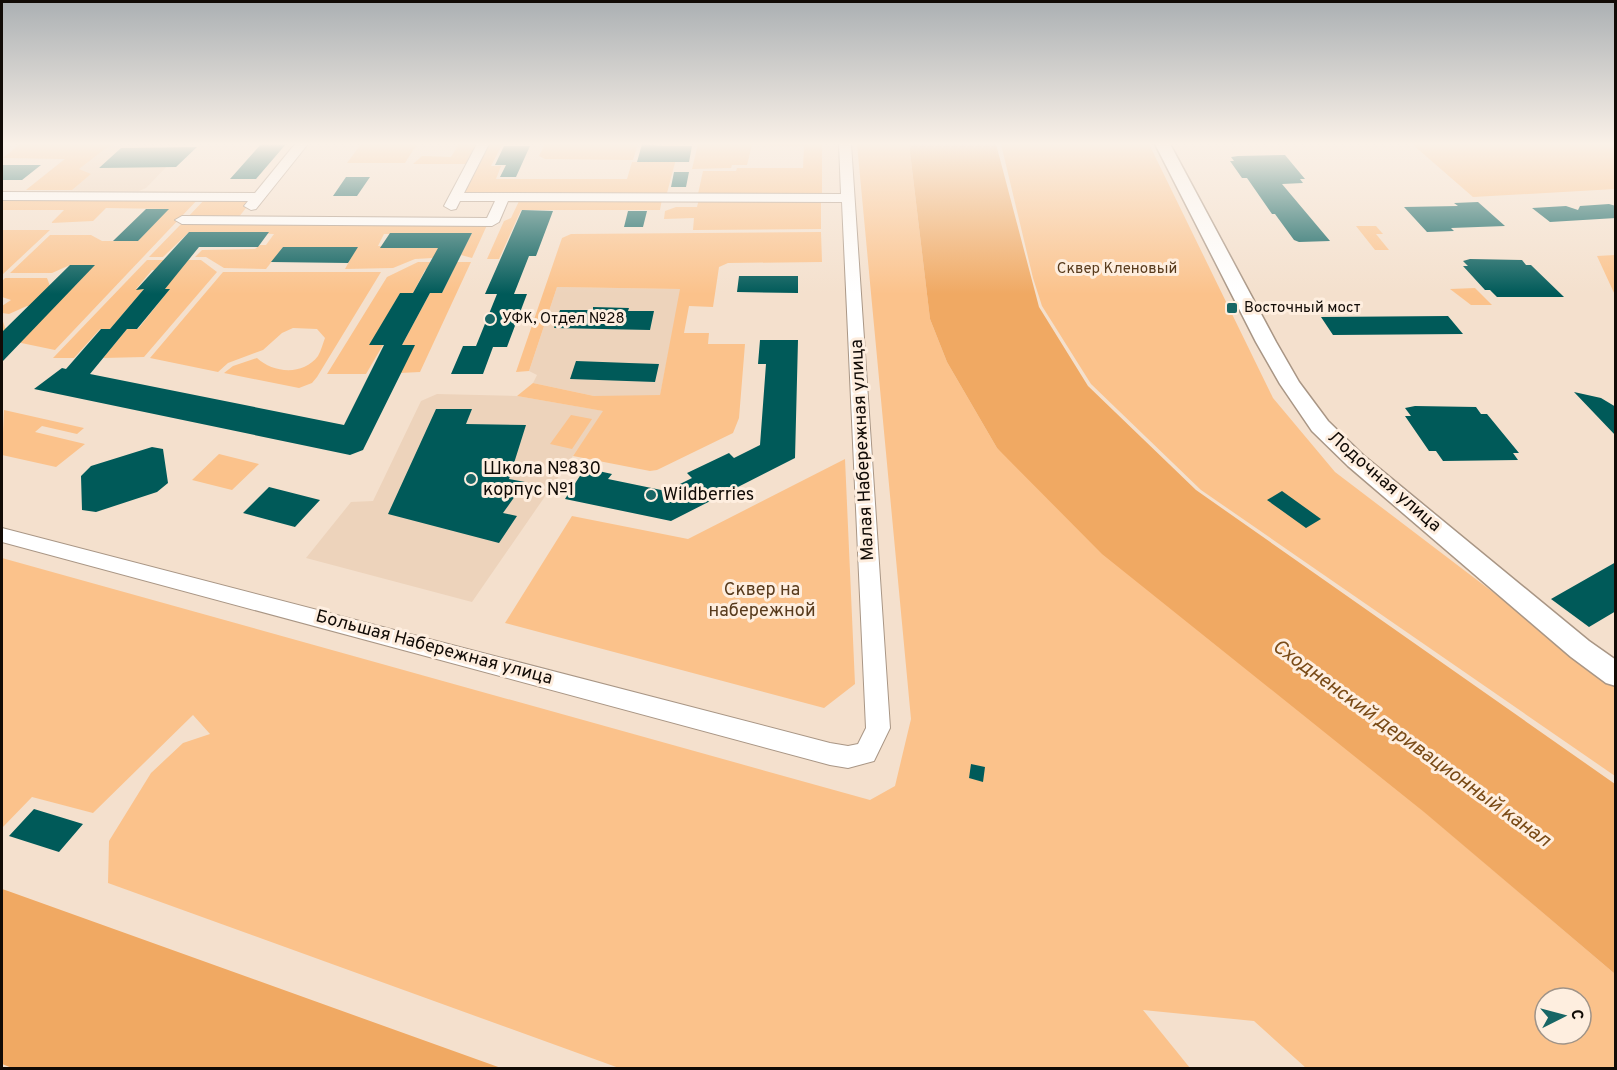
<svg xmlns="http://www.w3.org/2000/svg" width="1617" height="1070" font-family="Overpass,sans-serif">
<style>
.built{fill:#edd3bb}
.green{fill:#fbc28b;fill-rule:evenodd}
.water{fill:#f0a963}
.building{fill:#005a59}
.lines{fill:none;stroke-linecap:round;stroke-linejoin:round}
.minor-casing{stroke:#a99685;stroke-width:2}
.tertiary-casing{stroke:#a99685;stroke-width:3}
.minor{fill:#fff;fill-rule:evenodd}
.tertiary{fill:#fff;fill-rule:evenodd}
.poi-dot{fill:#186665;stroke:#feeedf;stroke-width:2}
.labels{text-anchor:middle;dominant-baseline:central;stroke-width:6;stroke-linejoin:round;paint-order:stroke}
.far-park-label{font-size:15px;fill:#583b1d;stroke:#feeedf}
.far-poi-label{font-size:15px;fill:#110b06;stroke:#feeedf;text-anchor:start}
.street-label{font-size:18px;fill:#110b06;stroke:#feeedf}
.poi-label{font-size:18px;fill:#110b06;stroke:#feeedf;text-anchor:start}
.park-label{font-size:18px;fill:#583b1d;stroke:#feeedf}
.water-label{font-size:20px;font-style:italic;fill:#794a16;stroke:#feeedf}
</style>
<rect width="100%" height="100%" fill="#f4e0cd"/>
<!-- built -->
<path class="built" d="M83,144H178L165,161L169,164L146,188L139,191L26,190Z
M557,287L681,289L660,396H594L533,383L537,375L529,371Z
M437,394L517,396L604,411L472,602L306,558L351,502L373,501L421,401Z"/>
<!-- green -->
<path class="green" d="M20,144H116L106,148L79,169L91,174L72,190H26L65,159L3,158Z
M361,144H417L405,163H347Z
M459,144H481L470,164H413L422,156L451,157Z
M487,144H538L502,145L491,166H501L496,179H627L632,162H659L664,144H680L667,193L460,194Z
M545,144H638L633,160L545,159L539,156Z
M698,144H822V193L698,194L703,171H736L737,168H803L804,146L752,145L747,165H732L731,168L692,169Z
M857,144H909L930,319L947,362L997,448L1615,974V1068H1306L1254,1021L1143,1010L1190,1068H619L108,883L109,841L151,773L183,743L210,734L193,715L93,813L32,797L2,828V558L870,800L895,786L911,719ZM1545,998H1581V1034H1545Z
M1001,144H1149L1273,398L1335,472L1615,685V776L1201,490L1091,384L1042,306L1033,278Z
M1412,144H1615V189L1473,197Z
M2,198H199L55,350L2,339V318L5,328H33L53,306H27L9,314L2,313V306L11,300L2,297V281L5,278H47L50,286H75L94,265H70L52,273H10L50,235H91L102,241H138L168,209L106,208L93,221L51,223L64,210H2Z
M206,198H254L238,218H187Z
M520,199H662L660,210H521L499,259H487L504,221L511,218Z
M699,199L821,200V229L693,230L694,218L664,219L665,211L676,207H697Z
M184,221L488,223L472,258L461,255L472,233L384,234L378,246L440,248L433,258L415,259L393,268L345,269L357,247H283L266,269L224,268L206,257H195L202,250L255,249L260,245H266L274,234L189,232L163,257H149Z
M1356,226H1376L1383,234H1376L1389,250H1375Z
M2,230H50L2,275Z
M821,232L822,262L728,263L719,267L713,307L689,306L684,333H709L708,344H745L739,418L733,433L657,470L650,471L573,456L603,411L517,396L533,383L594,396L660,395L680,289L557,287L529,371L516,372L562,238L571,234Z
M1615,255H1616L1615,295L1597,256Z
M147,260H201L217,272L144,357L103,358L127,329H138L169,290L164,289L180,270H152L136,289H144L110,329H100L74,358H53Z
M418,262H471L420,372L400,373L414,345H402L430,293H442L453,271L425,270L413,293H400L370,345H383L366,374H327L387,277Z
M223,272H381L317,377L312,383L299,388L224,373L233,366L257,358C273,373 303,376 318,356C321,351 323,343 325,338L317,329L293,328L282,333L263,350L228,363L218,372L150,358Z
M1475,288L1492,305H1471L1450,289Z
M4,410L84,428L77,434L42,426L35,432L85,444L56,467L2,455Z
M571,415L592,419L572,449L550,444Z
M219,454L259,464L232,490L192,480Z
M845,459L855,684L824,708L505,623L572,516L688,539Z"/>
<!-- water -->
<path class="water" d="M909,144H996L1039,307L1088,386L1196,490L1615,784V974L1424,812L1102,554L997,448L947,362L930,319Z
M2,889L8,891L501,1068H12L2,1064Z"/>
<!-- building -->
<path class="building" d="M261,144H286L256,179H230Z
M642,144L663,146H692L689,162H637Z
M504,146H530L516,177H500L506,165H495Z
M197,147L176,167L99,168L121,148Z
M1285,155L1305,179H1300L1303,183L1282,184L1330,241L1299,242L1294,240L1275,214H1272L1247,178H1242L1230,161H1234L1231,157L1238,156Z
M2,165H41L22,180H2Z
M674,172H689L686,187H671Z
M346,177H370L357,196H333Z
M1478,202L1505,226L1451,228L1454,231L1427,232L1404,207L1458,206L1454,203Z
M1609,204L1616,206V218L1550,222L1532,208L1566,206L1578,210L1580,206Z
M146,209H169L138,241H113Z
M522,210L553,211L536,256H529L514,294H527L507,347H493L483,374H451L463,346H476L497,294H485Z
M628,211H647L643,227H624Z
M189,232H269L258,247H199L165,289H170L137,329H125H127L90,374L344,425L384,345H369L400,293H413L438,248H380L390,233H472L442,293H430L402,345H415L363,450L350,455L34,389L62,368L66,369L101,329H110L144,289L136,290Z
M283,247H358L348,263L271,262Z
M1470,259L1522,260L1526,265H1531L1564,297H1497L1490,290H1485L1463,266H1468L1463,261Z
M70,265H95L2,362V332Z
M739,276H798V293L737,292Z
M593,307L629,308L628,311H654L650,330L554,328L560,310H593Z
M1448,316L1463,334L1333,335L1321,317Z
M760,340H798L795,458L671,521L565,499L585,468L612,474L608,479L666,491L692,478L687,473L729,453L734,458L760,445L766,364H758Z
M576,361L629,363L659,364L655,382L570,379Z
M1574,392L1601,398L1616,407V436Z
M1415,406L1476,407L1481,414H1487L1519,453H1513L1518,460L1443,461L1436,451H1429L1405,416H1411L1405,408Z
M436,409H472L466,424L526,425L509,479L525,482L503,513L517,516L499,543L388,514Z
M152,447L163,449L168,483L157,492L96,512L82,510L81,476L91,466Z
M269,487L320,500L295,527L243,513Z
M1282,491L1321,519L1306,528L1267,500Z
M1616,562V611L1589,627L1551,599Z
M971,764L985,767L983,782L969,778Z
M34,809L83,824L59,852L9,836Z"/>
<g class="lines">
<defs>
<path id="minor" d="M295,144H308L256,209L251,210L244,206L248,201L2,200V192L255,193Z
M477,144H489L464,193L841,194L839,144H851L890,728L874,761L848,768L830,765L2,542V528L830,743L848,746L858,744L866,728L842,202L508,201L499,222L492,226L182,224L175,220L182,216L487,218L495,201H460L456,209L451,210L444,206Z"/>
<path id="tertiary" d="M1155,144H1170L1276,342L1299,382L1328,421L1364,456L1589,641L1616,660V686L1606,683L1571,657L1348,466L1312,431L1280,384L1256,342Z"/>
</defs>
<!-- minor casing -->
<use href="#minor" class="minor-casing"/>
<!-- tertiary casing -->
<use href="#tertiary" class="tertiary-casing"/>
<!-- minor -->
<use href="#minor" class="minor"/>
<!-- tertiary -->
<use href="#tertiary" class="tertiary"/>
</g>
<!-- sky -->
<linearGradient id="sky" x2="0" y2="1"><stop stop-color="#abb0b3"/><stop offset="0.49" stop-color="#faf1e8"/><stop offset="1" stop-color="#faf1e8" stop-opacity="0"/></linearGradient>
<rect width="1617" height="294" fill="url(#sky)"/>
<!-- markers -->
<g class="poi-dot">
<rect x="1226" y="302" width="12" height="12" rx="3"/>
<circle cx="490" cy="319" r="6"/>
<circle cx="471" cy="479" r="6"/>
<circle cx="651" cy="495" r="6"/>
</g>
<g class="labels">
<!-- far-park labels -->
<g class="far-park-label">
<text x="1117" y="269">Сквер Кленовый</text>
</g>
<!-- far-poi labels -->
<g class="far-poi-label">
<text x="1244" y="308">Восточный мост</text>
<text x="502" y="319">УФК, Отдел №28</text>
</g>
<!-- street labels -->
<g class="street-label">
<text transform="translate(863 450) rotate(-93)">Малая Набережная улица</text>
<text transform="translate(1384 482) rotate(41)">Лодочная улица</text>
<text transform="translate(434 648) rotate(15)">Большая Набережная улица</text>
</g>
<!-- poi labels -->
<g class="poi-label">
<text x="483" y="469">Школа №830<tspan x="483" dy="21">корпус №1</tspan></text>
<text x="663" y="495">Wildberries</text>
</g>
<!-- park labels -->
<g class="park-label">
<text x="762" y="590">Сквер на<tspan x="762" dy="21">набережной</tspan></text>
</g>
<!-- water labels -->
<g class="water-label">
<text transform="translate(1411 744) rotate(36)">Сходненский деривационный канал</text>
</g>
</g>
<!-- border -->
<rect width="1617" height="1070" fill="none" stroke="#110b06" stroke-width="6"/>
<!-- north arrow -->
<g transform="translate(1563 1016) rotate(84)"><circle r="28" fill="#feeedf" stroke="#9f9388" stroke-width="1.5"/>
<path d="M0-4.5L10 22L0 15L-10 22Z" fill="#186665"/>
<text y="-9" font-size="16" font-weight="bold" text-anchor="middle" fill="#110b06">С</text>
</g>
</svg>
